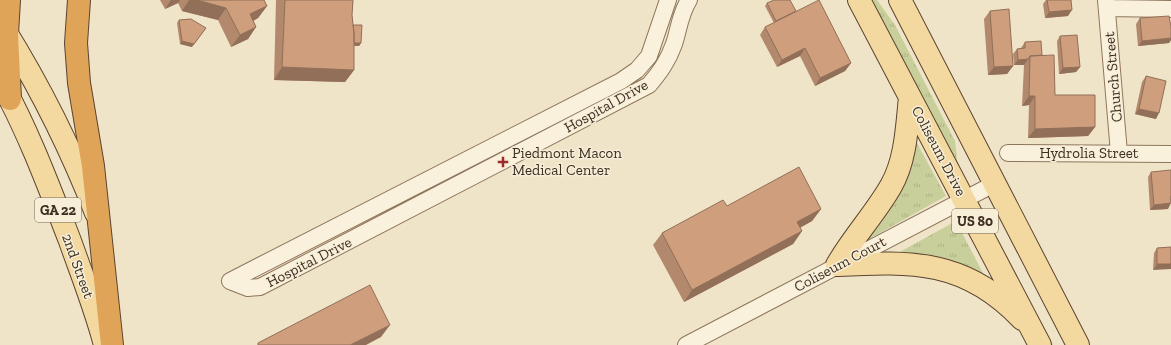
<svg xmlns="http://www.w3.org/2000/svg" width="1171" height="345" font-family="'Zilla Slab',serif">
<style>
.grass{fill:url(#grass-tufts)}
.lines{fill:none;stroke-linecap:round;stroke-linejoin:round}
.street-casing{stroke:#8d765c;stroke-width:18}
.primary-casing{stroke:#5b4430;stroke-width:24}
.highway-casing{stroke:#5b4430;stroke-width:24}
.street{stroke:#faf1dc;stroke-width:16}
.primary{stroke:#f3d9a0;stroke-width:22}
.highway{stroke:#e0a458;stroke-width:22}
.wall{fill:#b2896c}
.shaded-wall{fill:#916f58}
.building{fill:#cf9f7d;stroke:#916f58}
.poi-dot{fill:#9e2a2b;stroke:#f7eed8;stroke-width:1.5}
.labels{text-anchor:middle;dominant-baseline:central;stroke-width:3;stroke-linejoin:round;paint-order:stroke}
.shield{fill:#f7eed8;stroke:#756857;stroke-width:1}
.shield-label{font-size:14px;font-weight:bold;fill:#3d2e20}
.street-label{font-size:15px;fill:#3d2e20;stroke:#f7eed8}
.poi-label{font-size:15px;fill:#3d2e20;stroke:#f7eed8;text-anchor:start}
</style>
<defs>
<pattern id="grass-tufts" width="24" height="20" patternUnits="userSpaceOnUse"><rect width="24" height="20" fill="#c9cf9b"/><path d="M3 7l-1-3M5 7V3M7 7l1-3M15 17l-1-3M17 17v-4M19 17l1-3" fill="none" stroke="#aeb285"/></pattern>
</defs>
<rect width="100%" height="100%" fill="#f0e4c8"/>
<!-- grass -->
<path class="grass" d="M871,0H877L895,25L955,141L958,168Z
M913,136L946,196L853,248Z
M984,212L1053,345H1049L985,221Z
M956,221L985,277L896,254Z"/>
<g class="lines">
<defs>
<path id="street" d="M1106,0L1119,153
M1107,8L1171,9
M1008,153L1171,154
M230,281L248,288L260,287L649,85C660,72 668,61 674,44C679,29 680,14 689,0
M230,281L621,81L637,70L649,56L668,0
M686,345L994,184"/>
<path id="primary" d="M859,0L1040,345
M900,0L1078,345
M4,29C40,87 71,149 96,213
M1,82C29,133 49,187 70,241C82,275 96,310 105,345
M837,265C913,261 966,260 1022,319
M837,265C853,237 875,214 891,186C906,160 907,126 910,97"/>
<path id="highway" d="M9,0L7,34L10,99
M79,0L76,43L79,83L93,166L112,345"/>
</defs>
<!-- street casing -->
<use href="#street" class="street-casing"/>
<!-- primary casing -->
<use href="#primary" class="primary-casing"/>
<!-- highway casing -->
<use href="#highway" class="highway-casing"/>
<!-- street -->
<use href="#street" class="street"/>
<!-- primary -->
<use href="#primary" class="primary"/>
<!-- highway -->
<use href="#highway" class="highway"/>
</g>
<!-- wall -->
<path class="wall" d="M160,0H264L267,6L258,18L253,21L256,27L248,39L231,47L218,20L182,11L178,3L165,9Z
M276,0H353L352,15L353,25L361,43L359,46H354V70L345,82L274,80Z
M1046,0H1071L1068,16L1045,18L1043,4Z
M767,3L796,11L851,63L845,71L815,86L800,56L777,67L760,35L765,27L774,23L765,6Z
M990,11L1013,66L1007,74L988,75L984,19Z
M1140,18L1171,27V40L1169,43L1138,46L1136,24Z
M179,20L192,47L180,44L177,23Z
M1060,36L1080,67L1076,72L1059,74L1057,41Z
M1025,42L1042,55L1055,95L1095,127L1088,136L1028,138L1029,105L1022,106L1024,65H1014L1013,54L1017,49L1021,48Z
M1146,76L1156,119L1135,114L1142,82Z
M1151,172L1168,209L1150,210L1148,177Z
M727,206L821,209L812,221L800,228L802,231L793,244L684,302L653,245L662,233Z
M1171,247L1153,270L1154,253L1157,248Z"/>
<!-- shaded-wall -->
<path class="shaded-wall" d="M171,0H180L178,3L165,9Z
M189,0H197L226,8L218,20L182,11Z
M267,6L258,18L242,27L250,14Z
M1072,10L1068,16L1045,18L1049,12Z
M256,27L248,39L231,47L240,35Z
M206,28L192,47L180,44L182,41Z
M1171,38V40L1169,43L1138,46L1142,41Z
M348,43H361L359,46L346,45Z
M805,48L800,56L777,67L782,60Z
M1028,59L1024,65H1014L1018,60Z
M851,63L845,71L815,86L820,78Z
M1013,66L1007,74L988,75L994,67Z
M282,67L354,70L345,82L274,80Z
M1080,67L1076,72L1059,74L1063,68Z
M1029,96H1035L1029,105L1022,106Z
M1139,109L1159,113L1156,119L1135,114Z
M1095,127L1088,136L1028,138L1035,129Z
M1171,203L1168,209L1150,210L1154,205Z
M821,209L812,221L788,234L797,222Z
M802,231L793,244L684,302L692,290Z
M1157,264H1171V269L1153,270Z
M390,325L381,337L366,345H350Z"/>
<!-- building -->
<path class="building" d="M197,0H264L267,6L250,14L256,27L240,35L226,8Z
M285,0H353L352,15L354,33V70L282,67Z
M774,0H790L796,11L776,21L767,3Z
M819,0L851,63L820,78L805,48L782,60L765,27Z
M1047,0H1071L1072,10L1049,12Z
M1009,9L1013,66L994,67L990,11Z
M1169,16L1171,27V38L1142,41L1140,18Z
M191,19L206,28L194,44L182,41L179,20Z
M353,25H362L361,43H354V33Z
M1077,35L1080,67L1063,68L1060,36Z
M1041,41L1042,55L1030,56L1028,59L1018,60L1017,49L1025,48V42Z
M1054,55L1055,95H1095V127L1035,129V96H1029L1030,56Z
M1146,76L1166,81L1159,113L1139,109Z
M799,167L821,209L797,222L802,231L692,290L662,233L723,200L727,206Z
M1171,170V197H1170L1171,203L1154,205L1151,172Z
M1171,247V264H1157V248Z
M370,285L390,325L350,345H258V343Z"/>
<!-- markers -->
<path class="poi-dot" d="M501 156h4v4h4v4h-4v4h-4v-4h-4v-4h4z"/>
<g class="labels">
<!-- shield labels -->
<g class="shield">
<rect x="35" y="198" width="46" height="24" rx="3"/>
<rect x="952" y="209" width="46" height="24" rx="3"/>
</g>
<g class="shield-label">
<text x="58" y="210">GA 22</text>
<text x="975" y="221">US 80</text>
</g>
<!-- street labels -->
<g class="street-label">
<text transform="translate(1113 77) rotate(-95)">Church Street</text>
<text transform="translate(606 106) rotate(-29)">Hospital Drive</text>
<text transform="translate(939 151) rotate(62)">Coliseum Drive</text>
<text x="1089" y="153">Hydrolia Street</text>
<text transform="translate(309 262) rotate(-27)">Hospital Drive</text>
<text transform="translate(840 264) rotate(-28)">Coliseum Court</text>
<text transform="translate(78 266) rotate(70)">2nd Street</text>
</g>
<!-- poi labels -->
<g class="poi-label">
<text x="512" y="153">Piedmont Macon<tspan x="512" dy="17">Medical Center</tspan></text>
</g>
</g>
</svg>
